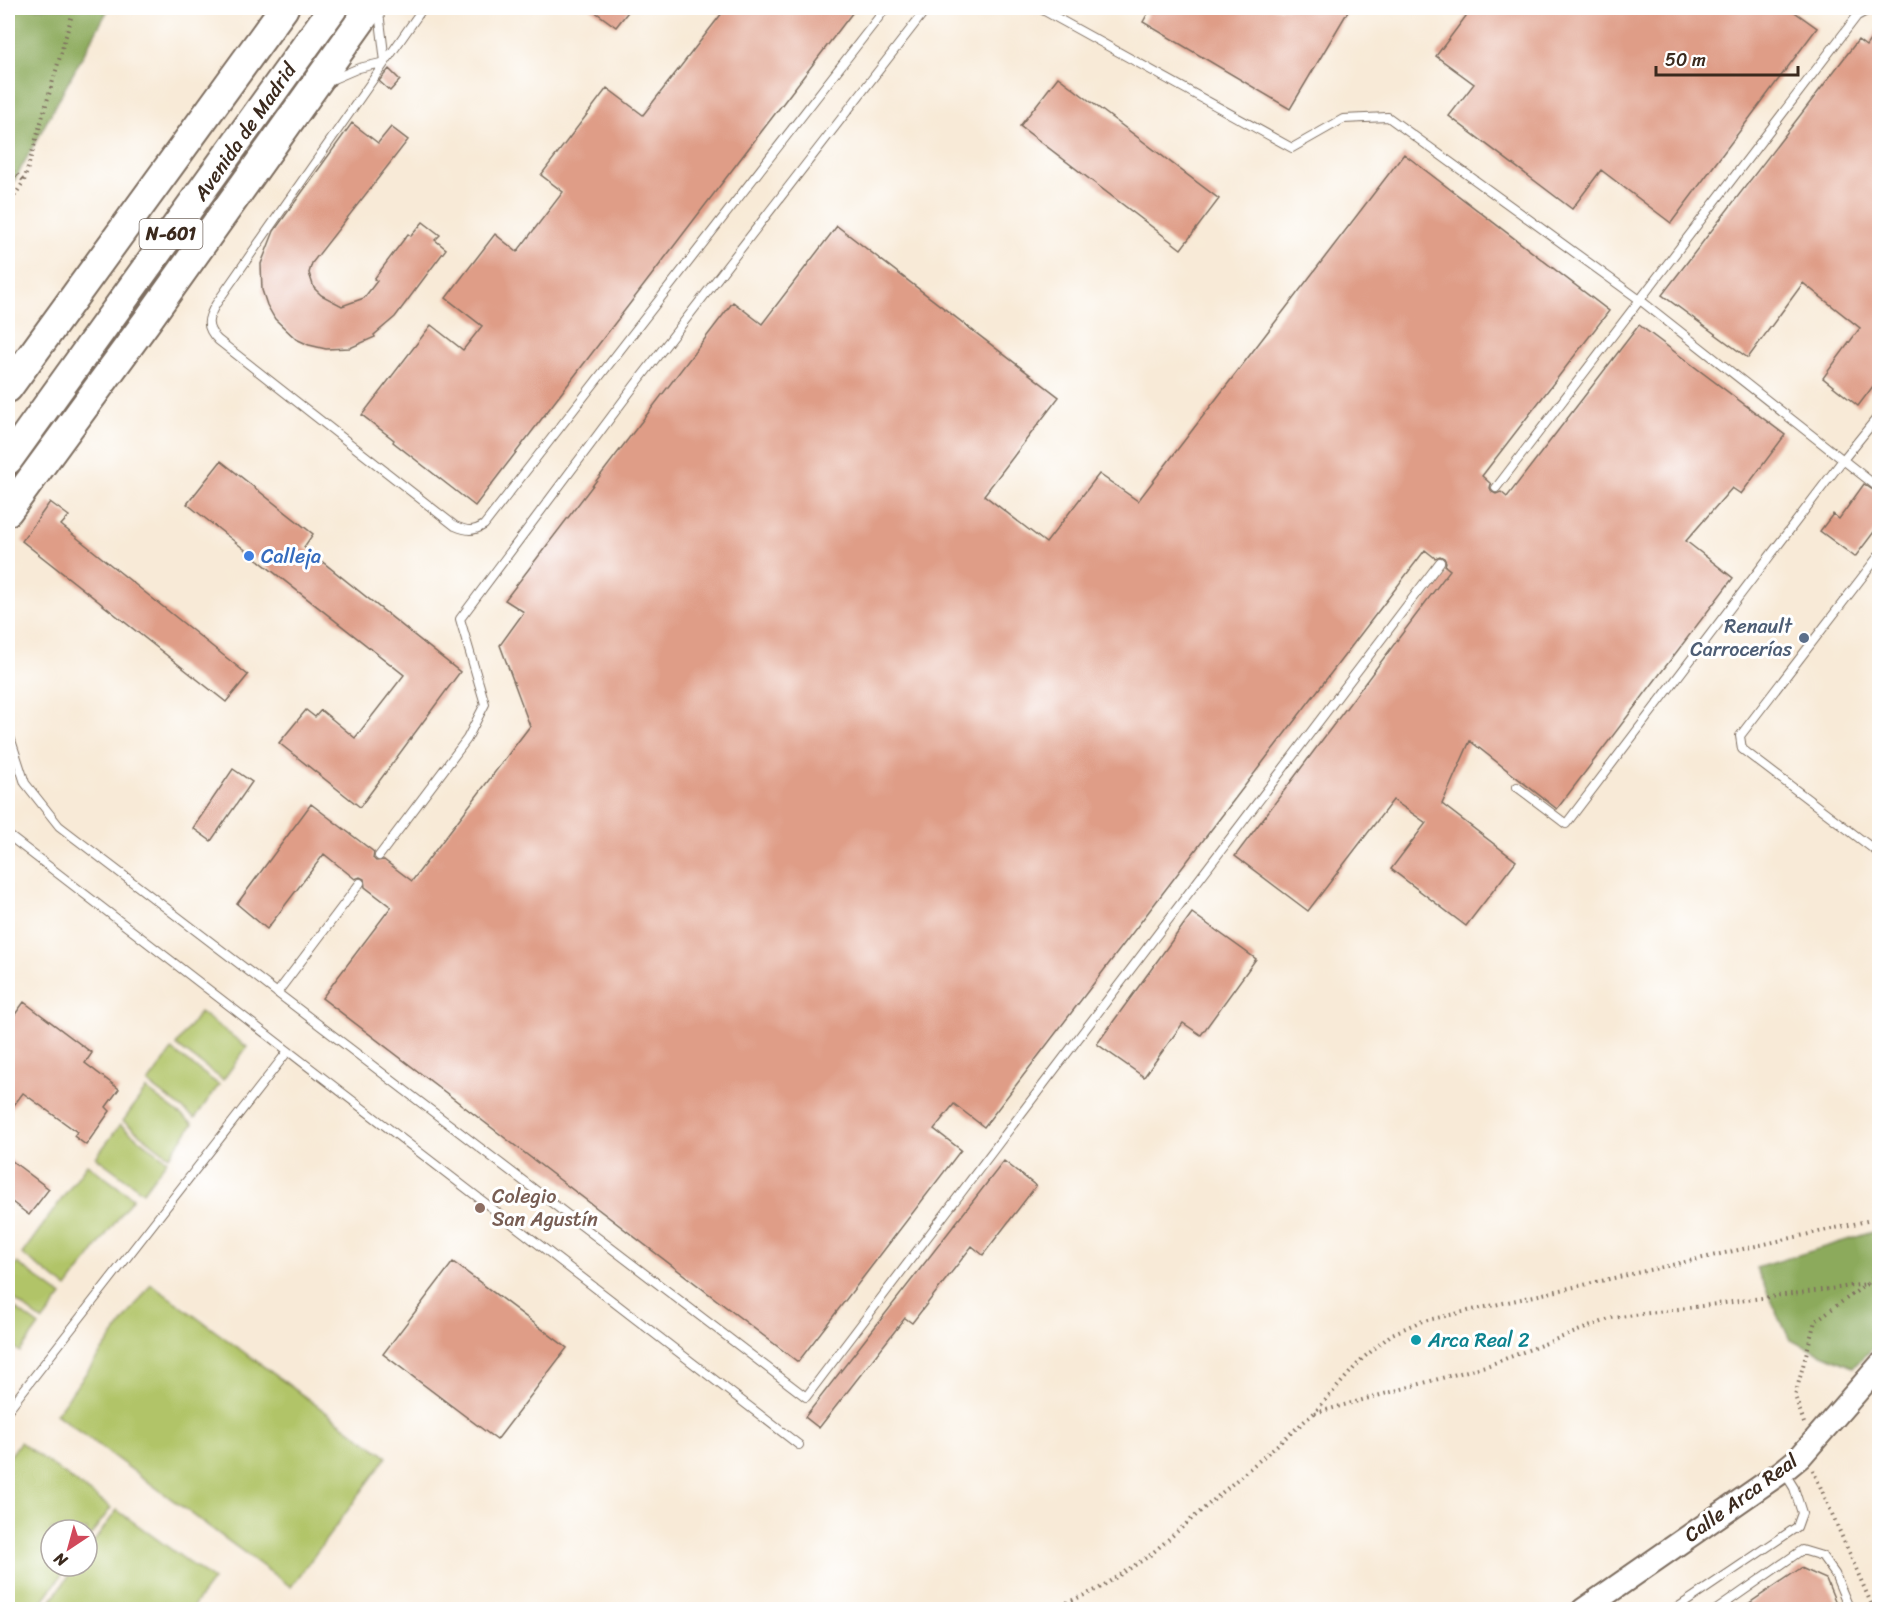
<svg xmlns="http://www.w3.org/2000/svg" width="1887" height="1617" font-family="Sriracha,sans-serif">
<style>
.green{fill:#b1c468;stroke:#767743;stroke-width:1.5}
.forest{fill:#8caa5c;stroke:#646a3d;stroke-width:1.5}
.building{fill:#df9d87}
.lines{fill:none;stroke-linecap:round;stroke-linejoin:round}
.lane-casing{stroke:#7d6d5f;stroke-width:10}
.secondary-casing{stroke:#7d6d5f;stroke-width:26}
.highway-casing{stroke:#7d6d5f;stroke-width:32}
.path{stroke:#7d6d5f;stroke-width:4;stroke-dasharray:1.5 4.5;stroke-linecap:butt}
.lane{stroke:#fff;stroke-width:8}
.secondary{stroke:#fff;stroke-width:22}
.highway{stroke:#fff;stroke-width:28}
.shop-dot{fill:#3f7fe0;stroke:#fff;stroke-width:2}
.service-dot{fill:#5c6f8a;stroke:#fff;stroke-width:2}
.education-dot{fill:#8d6e63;stroke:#fff;stroke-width:2}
.culture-dot{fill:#0f9aa8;stroke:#fff;stroke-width:2}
.labels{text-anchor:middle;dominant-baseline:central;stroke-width:6;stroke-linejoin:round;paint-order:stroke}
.shield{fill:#fff;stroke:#766a62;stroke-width:1.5}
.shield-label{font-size:18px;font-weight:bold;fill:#3b2a1e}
.street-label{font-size:20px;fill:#3b2a1e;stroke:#fff}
.shop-label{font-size:20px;fill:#366cbe;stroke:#fff;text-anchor:start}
.service-label{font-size:20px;fill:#4e5e75;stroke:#fff;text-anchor:end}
.education-label{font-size:20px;fill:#785e54;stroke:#fff;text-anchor:start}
.culture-label{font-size:20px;fill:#0d838f;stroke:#fff;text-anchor:start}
</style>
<rect width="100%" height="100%" fill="#fff"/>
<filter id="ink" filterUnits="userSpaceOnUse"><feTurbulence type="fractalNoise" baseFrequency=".0167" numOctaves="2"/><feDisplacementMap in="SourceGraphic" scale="12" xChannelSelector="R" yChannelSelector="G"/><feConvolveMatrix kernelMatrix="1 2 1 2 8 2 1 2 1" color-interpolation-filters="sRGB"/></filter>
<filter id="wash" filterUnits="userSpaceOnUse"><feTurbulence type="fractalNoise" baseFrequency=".008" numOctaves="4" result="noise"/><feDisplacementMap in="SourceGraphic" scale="24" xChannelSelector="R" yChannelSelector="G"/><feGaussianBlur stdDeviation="1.35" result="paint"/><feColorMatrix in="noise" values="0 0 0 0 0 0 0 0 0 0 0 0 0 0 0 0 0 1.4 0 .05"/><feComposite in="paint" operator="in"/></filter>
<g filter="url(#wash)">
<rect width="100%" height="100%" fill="#f8ead7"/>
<!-- green -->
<path class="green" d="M200,1012L247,1047L223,1080L176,1045Z
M172,1050L219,1085L195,1118L148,1083Z
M146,1089L193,1124L169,1156L123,1121Z
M120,1125L167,1160L143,1192L96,1157Z
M87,1164L133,1198L67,1288L22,1254Z
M17,1263L62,1296L43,1321L8,1295V1275Z
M151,1284L387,1457L291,1587L56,1414Z
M8,1303L39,1326L20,1352L8,1342Z
M20,1442L111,1508L87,1540V1530H51V1566H68L37,1609H8V1459Z
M117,1510L213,1580L191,1609H45L76,1566H87V1551Z"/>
<!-- forest -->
<path class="forest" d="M8,8H109L8,192Z
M1879,1230V1343L1853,1367L1790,1340L1756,1268Z"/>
<g id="blocks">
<!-- building -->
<path class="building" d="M590,8H631L616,27Z
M726,8H856L475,506L393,442L394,440L362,415L431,325L463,350L482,326L446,298L495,234L517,252L563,192L541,175L607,88L643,115Z
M1151,8H1350L1290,109L1143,22Z
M1472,8H1789L1817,28L1671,223L1601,170L1572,209L1449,116L1474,84L1436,56Z
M1880,26V377L1858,406L1823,378L1860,328L1803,283L1748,358L1662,295L1858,40L1866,46Z
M389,69L400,80L390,91L379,81Z
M1058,77L1219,199L1181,249L1020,126Z
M352,123L378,143L391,127L408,140L312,263L309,273L314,288L321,295L342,306L364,298L377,281L374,279L408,234L411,236L423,222L440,235L435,240L446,249L395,317L374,335L375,337L350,348L326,349L309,345L296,339L275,319L267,305L262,290L261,264L274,231Z
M1404,154L1609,311L1482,476L1491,484L1490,488L1492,492L1496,494L1501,492L1507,497L1639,325L1785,435L1741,494L1732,488L1686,541L1733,578L1557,809L1470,741L1442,804L1516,861L1466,926L1391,869L1426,823L1393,800L1308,911L1235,856L1450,570L1445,566L1446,562L1444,558L1440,556L1435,558L1425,550L984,1127L954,1104L934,1129L961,1150L798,1362L322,998L391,907L365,887L364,879L360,877L355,879L324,854L267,929L237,904L311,804L374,852L373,858L376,861L384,860L412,881L530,726L500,645L524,612L505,600L733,302L762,324L837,226L1059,397L984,495L1046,543L1099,474L1138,501Z
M221,461L313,534L304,547L460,672L360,807L279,743L306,710L315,717L321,710L355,738L404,675L187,504Z
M1864,484L1880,495V524L1855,557L1820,531L1833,514L1839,519Z
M50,502L69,516L61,525L248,675L226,702L22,541Z
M233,769L252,782L211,841L193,828Z
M1192,913L1256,959L1201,1035L1183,1023L1144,1077L1097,1044Z
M24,1002L92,1053L85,1063L119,1089L106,1107L110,1111L86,1145L74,1136L77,1132L23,1093L8,1113V1024Z
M8,1158L49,1189L29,1215L8,1199Z
M1004,1161L1036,1186L983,1255L972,1246L912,1323L905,1318L819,1428L805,1417Z
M453,1262L567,1348L497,1440L383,1354Z
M1801,1568L1826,1579L1839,1610H1739Z"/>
</g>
</g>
<g filter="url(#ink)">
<use href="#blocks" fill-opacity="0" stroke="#7d6d5f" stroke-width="1.5"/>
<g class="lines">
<defs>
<path id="lane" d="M423,8L216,304C207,319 205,327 218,340L455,526C467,531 473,532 484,525L886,8
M1039,8L1292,148L1343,119L1388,117L1640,300L1880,489
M331,80L359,68L385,62L379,12
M1496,488L1857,16L1872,8
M1880,554L1740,736L1742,749L1880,854
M8,731L25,783L59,826L806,1397L1440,562
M1517,787L1566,824L1842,461L1880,414
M8,835L799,1445
M379,856L467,739L485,704L460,619L635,385L927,8
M277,993L360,883
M8,1410L288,1051
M1674,1610L1797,1527L1802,1513L1794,1488L1784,1472
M1716,1610L1802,1550L1822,1556L1835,1574L1850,1610"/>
<path id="secondary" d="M1583,1610L1783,1471L1800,1457L1880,1365"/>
<path id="highway" d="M8,388L284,8
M8,460L333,8
M8,511L147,321L370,8"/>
</defs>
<!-- lane casing -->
<use href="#lane" class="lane-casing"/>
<!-- secondary casing -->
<use href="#secondary" class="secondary-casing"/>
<!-- highway casing -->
<use href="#highway" class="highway-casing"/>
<!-- path -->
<path class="path" d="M8,167L24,181
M8,206L24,181L74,8
M1315,1413L1489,1365L1612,1318L1867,1284L1880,1272
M1804,1423L1795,1396L1815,1321L1867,1284
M1813,1470L1874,1610
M1050,1610L1098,1589L1149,1556L1314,1413L1362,1359L1392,1334L1419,1322L1880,1218"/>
<!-- lane -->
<use href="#lane" class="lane"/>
<!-- secondary -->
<use href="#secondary" class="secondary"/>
<!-- highway -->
<use href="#highway" class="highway"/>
</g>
</g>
<!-- markers -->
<circle class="shop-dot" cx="249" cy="556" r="6"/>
<circle class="service-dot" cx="1804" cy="638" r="6"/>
<circle class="education-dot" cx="480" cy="1208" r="6"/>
<circle class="culture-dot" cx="1416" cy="1340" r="6"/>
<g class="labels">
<!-- shield labels -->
<rect class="shield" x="139.5" y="219" width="63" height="30" rx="4.5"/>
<g class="shield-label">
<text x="171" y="234">N-601</text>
</g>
<!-- street labels -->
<g class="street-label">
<text transform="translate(245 132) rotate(-55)">Avenida de Madrid</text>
<text transform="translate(1741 1498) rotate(-36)">Calle Arca Real</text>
</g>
<!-- shop labels -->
<g class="shop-label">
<text x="261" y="556">Calleja</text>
</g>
<!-- service labels -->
<g class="service-label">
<text x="1792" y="626">Renault<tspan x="1792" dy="23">Carrocerías</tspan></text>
</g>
<!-- education labels -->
<g class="education-label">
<text x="492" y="1196">Colegio<tspan x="492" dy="23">San Agustín</tspan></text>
</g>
<!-- culture labels -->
<g class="culture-label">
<text x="1428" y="1340">Arca Real 2</text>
</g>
</g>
<!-- margin -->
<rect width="1887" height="1617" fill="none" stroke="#fff" stroke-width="30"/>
<!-- north arrow -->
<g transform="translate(69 1548) rotate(216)"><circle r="28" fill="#ffffff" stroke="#b1aaa5" stroke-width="1.5"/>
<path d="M0-4.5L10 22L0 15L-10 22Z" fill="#d1495b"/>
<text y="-9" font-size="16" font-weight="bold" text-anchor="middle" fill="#3b2a1e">N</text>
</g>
<!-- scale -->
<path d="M1656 66v9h142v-9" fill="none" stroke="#3b2a1e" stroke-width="3"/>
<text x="1665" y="66" font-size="18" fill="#3b2a1e" stroke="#ffffff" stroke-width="4.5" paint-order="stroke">50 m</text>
</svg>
